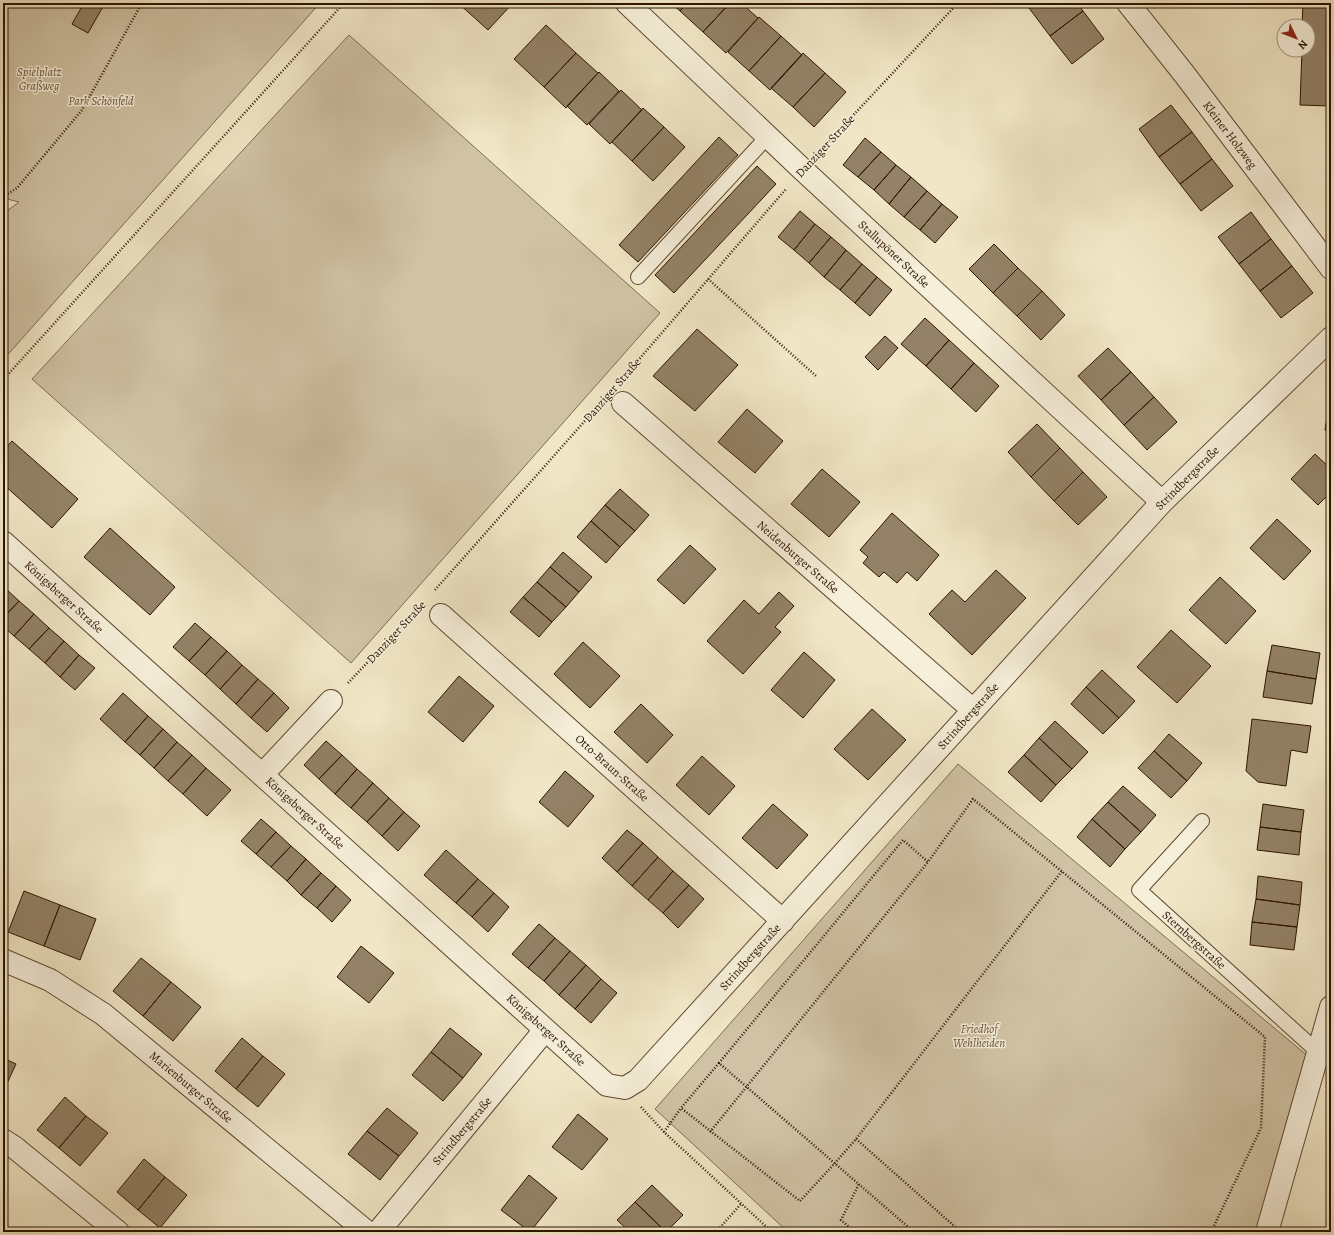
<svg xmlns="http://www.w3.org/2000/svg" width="1334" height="1235" font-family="Alegreya,serif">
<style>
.green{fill:#d0c3a5;stroke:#7e6c53}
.building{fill:#938267;stroke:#2d1401}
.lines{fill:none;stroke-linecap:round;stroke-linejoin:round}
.service-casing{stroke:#5e4932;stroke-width:16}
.minor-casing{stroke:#5e4932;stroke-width:24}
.path{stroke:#2d1401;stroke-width:2.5;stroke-dasharray:1 2;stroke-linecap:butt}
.service{stroke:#f6efda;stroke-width:14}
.minor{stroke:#f6efda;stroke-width:22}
.labels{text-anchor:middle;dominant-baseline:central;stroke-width:3;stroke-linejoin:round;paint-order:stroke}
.park-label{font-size:12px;font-style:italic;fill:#66513a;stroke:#f6efda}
.street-label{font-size:12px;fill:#2d1401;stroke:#f6efda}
</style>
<rect width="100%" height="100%" fill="#f1e7c6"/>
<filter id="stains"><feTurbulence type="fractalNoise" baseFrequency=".005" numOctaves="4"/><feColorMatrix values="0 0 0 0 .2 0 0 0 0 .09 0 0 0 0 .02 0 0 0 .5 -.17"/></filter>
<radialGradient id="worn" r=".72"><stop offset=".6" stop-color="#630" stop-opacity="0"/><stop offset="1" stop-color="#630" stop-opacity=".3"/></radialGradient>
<!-- green -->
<path class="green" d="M3,3H320L3,360V214L19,202L3,198Z
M349,35L660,313L351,663L32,379Z
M958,764L1309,1057L1256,1232H788L655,1109Z"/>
<!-- building -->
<path class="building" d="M84,3H105L88,33L72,24Z
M458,3H513L488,30Z
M671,3H687L680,11Z
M687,3H730L703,32L680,11Z
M730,3H741L758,18L726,53L703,32Z
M1035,3H1077L1083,11L1050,36L1029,8Z
M1303,3H1331V106L1300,105L1302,50H1308V26H1302Z
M1083,11L1104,39L1072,64L1050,36Z
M759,17L781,36L749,71L728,52Z
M546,25L576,53L544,87L514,59Z
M781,36L802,55L770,90L749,71Z
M576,53L598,73L566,108L544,87Z
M803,53L825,73L793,107L771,88Z
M599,72L619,91L587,125L567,106Z
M825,73L846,92L814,127L793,107Z
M621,90L642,110L610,144L589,124Z
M1171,105L1192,132L1159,157L1139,129Z
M643,108L664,127L632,161L612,142Z
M664,127L685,147L653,181L632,161Z
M1192,132L1212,159L1180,184L1159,157Z
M719,137L738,155L638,262L619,245Z
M865,138L881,152L858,177L843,165Z
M881,152L896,165L874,190L858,177Z
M1212,159L1233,186L1201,211L1180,184Z
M896,165L911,177L889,204L874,190Z
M757,166L776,184L674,293L655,275Z
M911,177L927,191L904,217L889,204Z
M927,191L942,204L920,230L904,217Z
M942,204L958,217L935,243L920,230Z
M800,211L815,224L794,250L778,237Z
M1251,212L1271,239L1239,264L1218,237Z
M815,224L831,237L809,263L794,250Z
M831,237L846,250L824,277L809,263Z
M1271,239L1292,266L1260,291L1239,264Z
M994,244L1018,268L993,293L969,269Z
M846,250L862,264L840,290L824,277Z
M862,264L877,277L855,303L840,290Z
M1292,266L1313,293L1281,318L1260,291Z
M1018,268L1042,291L1017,316L993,293Z
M877,277L892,290L870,316L855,303Z
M1042,291L1065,315L1041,340L1017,316Z
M925,318L949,340L926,366L901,344Z
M697,329L738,365L695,411L653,376Z
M885,336L898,348L878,370L865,357Z
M949,340L974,363L951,389L926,366Z
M1108,348L1131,372L1101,400L1078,376Z
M974,363L999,386L976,412L951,389Z
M1131,372L1154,397L1124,425L1101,400Z
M1331,393V431L1325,430Z
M1154,397L1177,422L1147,450L1124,425Z
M747,409L783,441L755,473L718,442Z
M1037,424L1060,448L1031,477L1008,452Z
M12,441L78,499L52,528L3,484V451Z
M1060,448L1083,472L1054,501L1031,477Z
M1315,454L1331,469V492L1318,505L1291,479Z
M822,469L860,502L829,537L791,504Z
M1083,472L1107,497L1078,525L1054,501Z
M620,489L649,515L635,531L605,505Z
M605,505L635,531L620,547L591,521Z
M892,513L939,555L917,581L907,572L897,583L884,572L879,577L863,563L868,557L860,550Z
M1277,519L1311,551L1284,580L1250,548Z
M591,521L620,547L606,563L577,537Z
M110,528L175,587L150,615L84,557Z
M690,545L716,569L684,604L657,580Z
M563,552L592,577L579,592L550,567Z
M550,567L579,592L566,607L537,582Z
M996,570L1026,598L972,655L929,614L952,590L965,602Z
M1220,577L1256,611L1226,644L1189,610Z
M537,582L566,607L552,622L523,597Z
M4,587L19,601L3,618V588Z
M779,592L794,606L775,627L781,632L743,674L707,641L744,600L759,614Z
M523,597L552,622L539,637L510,612Z
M19,601L34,614L14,636L3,626V618Z
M34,614L49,628L29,649L14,636Z
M195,623L211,637L189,661L173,647Z
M49,628L64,641L45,663L29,649Z
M1171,630L1211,666L1177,703L1137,667Z
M211,637L227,651L205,675L189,661Z
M64,641L79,655L60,677L45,663Z
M583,642L620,676L590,708L554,674Z
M1272,645L1320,653L1316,679L1267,671Z
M227,651L242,665L220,689L205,675Z
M804,652L835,680L803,718L771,690Z
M79,655L95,668L75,690L60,677Z
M242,665L258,679L236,704L220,689Z
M1102,670L1135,701L1119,718L1086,687Z
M1267,671L1316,679L1312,704L1263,697Z
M459,676L494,706L463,742L428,712Z
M258,679L274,693L251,718L236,704Z
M1086,687L1119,718L1103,734L1071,704Z
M123,693L148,716L125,742L100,719Z
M274,693L289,708L267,732L251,718Z
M641,704L673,735L647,763L614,732Z
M872,709L906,740L868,780L834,749Z
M148,716L163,729L140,755L125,742Z
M1252,719L1311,726L1307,753L1291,750L1286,786L1258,782L1246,771Z
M1055,721L1088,752L1072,769L1039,738Z
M163,729L177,742L154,768L140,755Z
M1169,734L1202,763L1187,781L1154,751Z
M1039,738L1072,769L1056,785L1024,755Z
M326,741L342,755L319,779L304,765Z
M177,742L192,755L168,781L154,768Z
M1154,751L1187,781L1171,798L1138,768Z
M192,755L206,768L183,794L168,781Z
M342,755L357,769L335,794L319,779Z
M1024,755L1056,785L1041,802L1008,772Z
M702,756L735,786L709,815L676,785Z
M206,768L231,790L207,816L183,794Z
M357,769L373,783L351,808L335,794Z
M565,771L594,796L568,827L539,802Z
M373,783L389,798L367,822L351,808Z
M1123,786L1156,815L1141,832L1108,802Z
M389,798L404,812L382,836L367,822Z
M1108,802L1141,832L1125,849L1092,819Z
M773,804L808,835L777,869L742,838Z
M1263,804L1304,810L1301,832L1260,827Z
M404,812L420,826L398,851L382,836Z
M261,819L276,832L256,854L241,841Z
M1092,819L1125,849L1110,867L1077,837Z
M1260,827L1301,832L1299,855L1257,850Z
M627,830L643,843L617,872L602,858Z
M276,832L291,846L271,867L256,854Z
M643,843L658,857L632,886L617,872Z
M291,846L306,859L287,881L271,867Z
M446,850L478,879L456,903L424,875Z
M658,857L673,871L648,900L632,886Z
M306,859L321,873L301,895L287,881Z
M673,871L689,885L663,913L648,900Z
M321,873L336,886L317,908L301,895Z
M1258,876L1302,882L1300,905L1256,899Z
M478,879L494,893L472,917L456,903Z
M689,885L704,899L678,928L663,913Z
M336,886L351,900L332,922L317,908Z
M24,891L60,905L44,946L8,932Z
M494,893L509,907L488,932L472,917Z
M1256,899L1300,905L1297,927L1252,922Z
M60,905L96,919L80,960L44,946Z
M1252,922L1297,927L1294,950L1250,945Z
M539,924L555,938L528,968L512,954Z
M555,938L570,951L544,981L528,968Z
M361,946L394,973L369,1003L337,977Z
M570,951L586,965L559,995L544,981Z
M141,958L171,982L143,1016L113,991Z
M586,965L601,979L575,1009L559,995Z
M601,979L617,993L591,1023L575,1009Z
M171,982L201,1007L173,1041L143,1016Z
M450,1028L482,1054L463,1078L431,1052Z
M242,1038L263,1056L236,1089L215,1071Z
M431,1052L463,1078L443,1101L412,1075Z
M263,1056L285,1074L258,1107L236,1089Z
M3,1058L16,1064L3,1092Z
M65,1097L86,1116L59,1148L37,1130Z
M387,1108L418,1133L399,1156L367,1131Z
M578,1114L608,1139L582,1170L552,1147Z
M86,1116L108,1133L80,1166L59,1148Z
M367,1131L399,1156L380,1180L348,1154Z
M144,1159L165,1177L138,1210L117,1192Z
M529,1175L557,1198L530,1232L501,1210Z
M165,1177L187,1195L160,1228L138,1210Z
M652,1185L683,1215L666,1232L635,1202Z
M635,1202L666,1232H630L617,1220Z
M289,1228L294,1232H286Z"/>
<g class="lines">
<defs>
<path id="service" d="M638,277L768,136
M1202,821L1139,890L1318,1052"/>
<path id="minor" d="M627,3L803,170L1162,502
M1128,3L1185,75L1331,268
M623,403L973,710
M3,542L607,1085L625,1088L638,1080L1162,502L1331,338
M441,615L783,921
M262,775L331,701
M3,960L50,980L103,1014L367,1232
M3,1140L14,1147L118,1232
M378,1232L545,1030
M1267,1232L1331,1007"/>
</defs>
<!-- service casing -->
<use href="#service" class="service-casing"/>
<!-- minor casing -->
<use href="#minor" class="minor-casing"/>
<!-- path -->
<path class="path" d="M819,152L958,3
M3,197L17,188L82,110L142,3
M708,279L817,377
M622,379L786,189
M3,380L344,3
M435,590L598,406
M348,683L416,611
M719,1063L681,1108L800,1201L835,1163L856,1139L1062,871
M641,1107L664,1132L772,1232
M664,1132L681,1108
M710,1132L928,862
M856,1139L961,1232
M716,1232L741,1204
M855,1232L841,1220L859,1184
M914,1232L719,1063L903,840L928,862L973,799L1265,1037L1261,1128L1211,1232"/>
<!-- service -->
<use href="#service" class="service"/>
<!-- minor -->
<use href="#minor" class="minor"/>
</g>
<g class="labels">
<!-- park labels -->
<g class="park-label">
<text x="39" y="72">Spielplatz<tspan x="39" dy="14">Graßweg</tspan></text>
<text x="101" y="101">Park Schönfeld</text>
<text x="979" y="1029">Friedhof<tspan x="979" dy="14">Wehlheiden</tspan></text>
</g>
<!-- street labels -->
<g class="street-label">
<text transform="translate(1230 135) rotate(53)">Kleiner Holzweg</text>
<text transform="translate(825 146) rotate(-47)">Danziger Straße</text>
<text transform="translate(894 254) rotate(43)">Stallupöner Straße</text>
<text transform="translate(612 390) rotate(-49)">Danziger Straße</text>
<text transform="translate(1187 478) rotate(-45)">Strindbergstraße</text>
<text transform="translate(798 557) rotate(41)">Neidenburger Straße</text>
<text transform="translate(64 597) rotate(42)">Königsberger Straße</text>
<text transform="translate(396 632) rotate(-47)">Danziger Straße</text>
<text transform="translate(968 716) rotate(-48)">Strindbergstraße</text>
<text transform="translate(612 768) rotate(42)">Otto-Braun-Straße</text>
<text transform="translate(305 813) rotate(42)">Königsberger Straße</text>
<text transform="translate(1194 940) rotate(42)">Sternbergstraße</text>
<text transform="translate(750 957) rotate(-48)">Strindbergstraße</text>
<text transform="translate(546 1030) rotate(42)">Königsberger Straße</text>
<text transform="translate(191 1087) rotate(40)">Marienburger Straße</text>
<text transform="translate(462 1131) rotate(-50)">Strindbergstraße</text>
</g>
</g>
<!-- margin -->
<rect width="1334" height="1235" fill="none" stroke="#f1e7c6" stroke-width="16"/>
<rect x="4" y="4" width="1326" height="1227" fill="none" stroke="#2d1401" stroke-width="2"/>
<rect x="8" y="8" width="1318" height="1219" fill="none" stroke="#2d1401"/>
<!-- north arrow -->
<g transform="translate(1296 38) rotate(133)"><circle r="19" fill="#f6efda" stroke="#a69783"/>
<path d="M0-3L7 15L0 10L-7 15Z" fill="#8f2418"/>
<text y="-6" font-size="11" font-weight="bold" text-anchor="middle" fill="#2d1401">N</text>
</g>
<rect width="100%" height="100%" filter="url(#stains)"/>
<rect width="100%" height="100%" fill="url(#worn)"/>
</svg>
